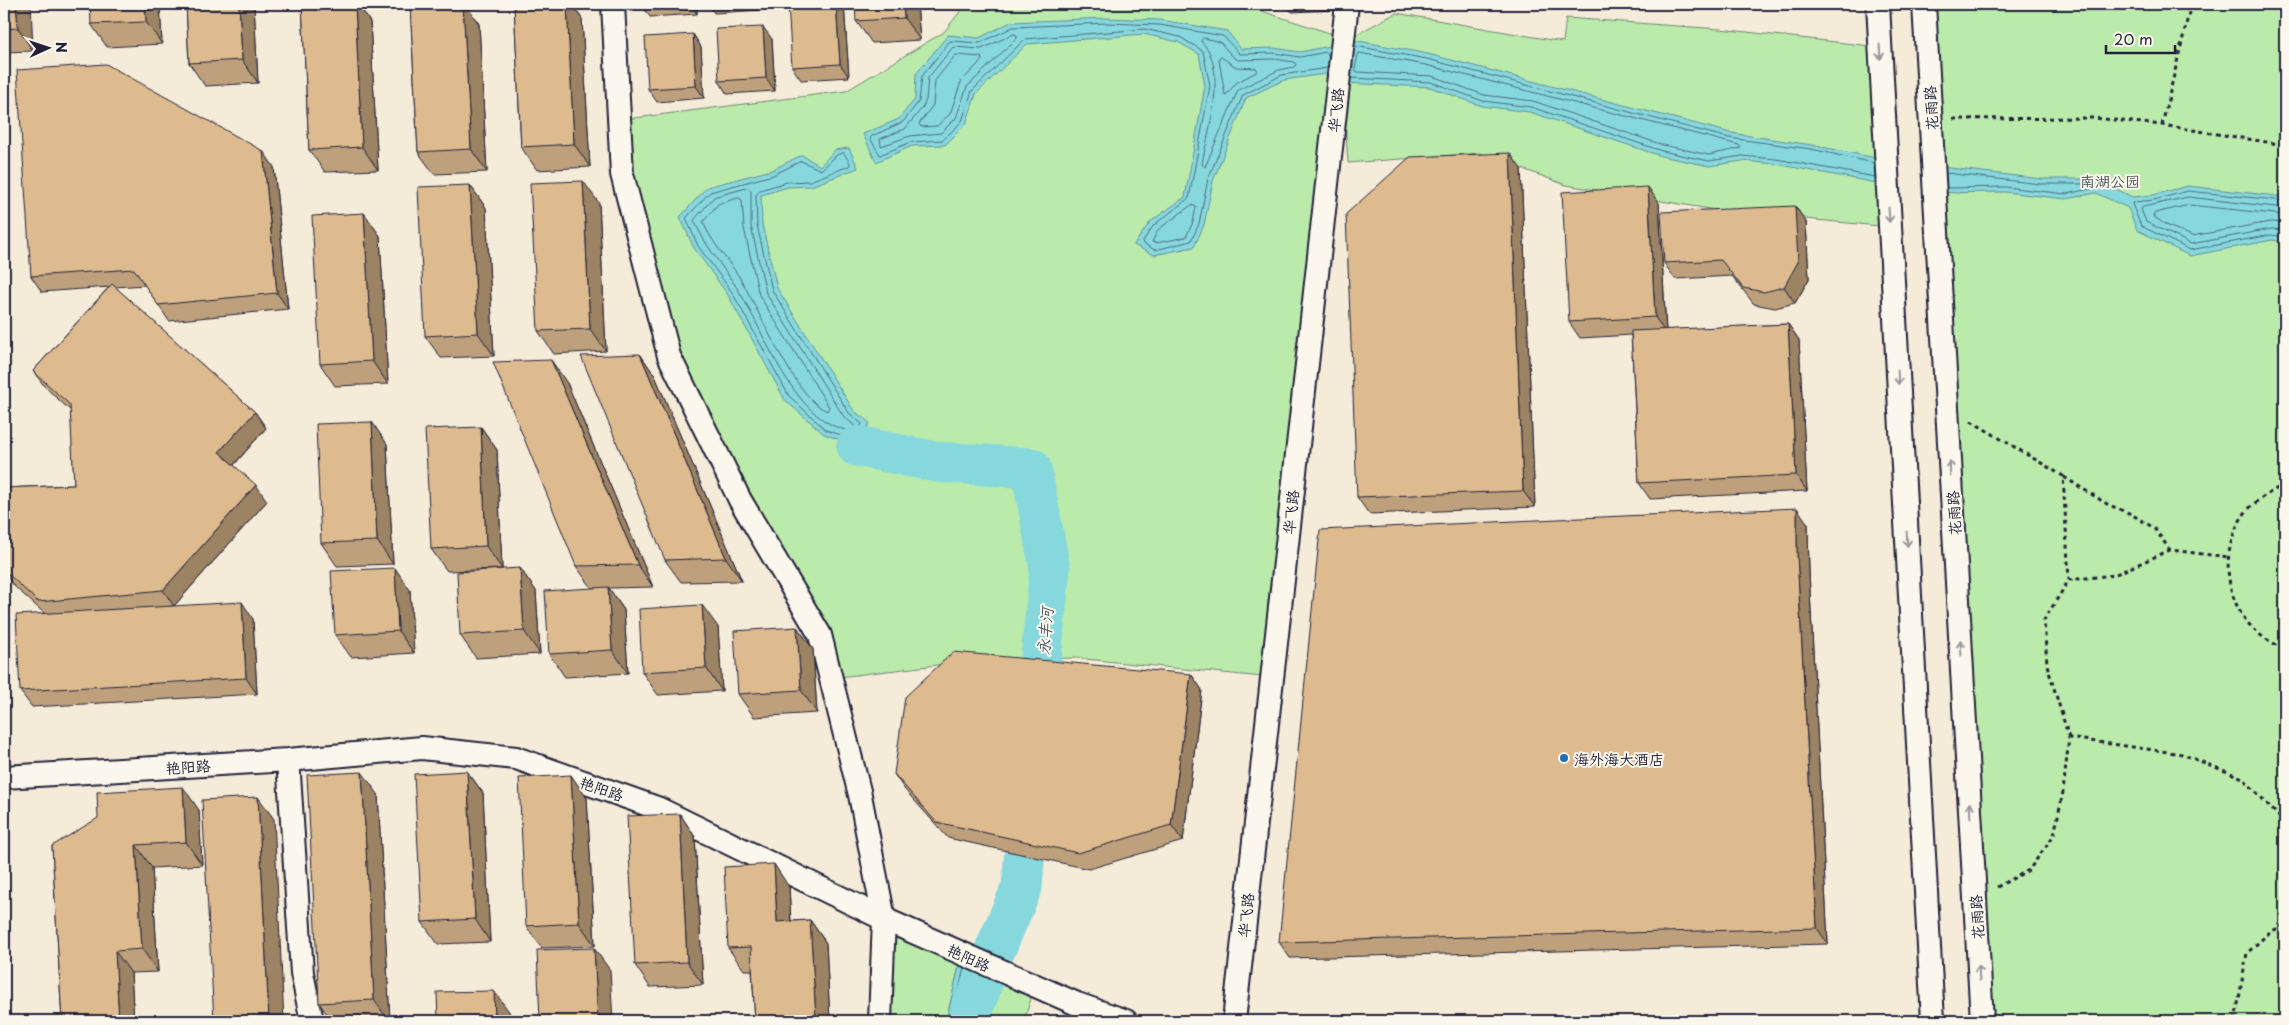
<svg xmlns="http://www.w3.org/2000/svg" width="2289" height="1025" font-family="'Playpen Sans','LXGW WenKai TC',sans-serif">
<style>
.green{fill:#bbebaa;stroke:#6e8672}
.water{fill:#87d8dd;stroke:#5f8f9c}
.lines{fill:none;stroke-linecap:round;stroke-linejoin:round}
.shore{stroke:#4a6b7c;stroke-width:1}
.river{stroke:#87d8dd;stroke-width:41}
.minor-casing{stroke:#22223b;stroke-width:26}
.path{stroke:#22223b;stroke-width:3;stroke-dasharray:4 4;stroke-linecap:butt}
.minor{stroke:#fbf7ec;stroke-width:22}
.wall{fill:#bea17b;stroke:#22223b}
.shaded-wall{fill:#9b8364;stroke:#22223b}
.building{fill:#ddbb8f;stroke:#22223b}
.oneway{stroke:#99979c}
.poi-dot{fill:#1f6fb2;stroke:#fbf7ec;stroke-width:2}
.labels{text-anchor:middle;dominant-baseline:central;stroke-width:4;stroke-linejoin:round;paint-order:stroke}
.street-label{font-size:15px;fill:#22223b;stroke:#fbf7ec}
.park-label{font-size:15px;fill:#485457;stroke:#fbf7ec}
.poi-label{font-size:15px;fill:#22223b;stroke:#fbf7ec;text-anchor:start}
.water-label{font-size:16px;font-style:italic;fill:#40596c;stroke:#fbf7ec}
</style>
<rect width="100%" height="100%" fill="#f5ebd9"/>
<filter id="ink" filterUnits="userSpaceOnUse"><feTurbulence type="fractalNoise" baseFrequency=".02" numOctaves="2"/><feDisplacementMap in="SourceGraphic" scale="10" xChannelSelector="R" yChannelSelector="G"/><feConvolveMatrix kernelMatrix="1 2 1 2 8 2 1 2 1" color-interpolation-filters="sRGB"/></filter>
<g filter="url(#ink)">
<!-- green -->
<path class="green" d="M966,4H1240L1348,39L1396,13L1563,42L1566,18L1720,29L1880,47L1890,227L1721,211L1566,185L1480,153L1348,163L1343,88L1272,678L1076,658L977,660L831,678L669,356L619,120L846,91L944,32Z
M1924,4H2285V1021H1982Z
M884,919L962,954L946,1021H880Z
M998,970L1035,986L1024,1021H988Z"/>
<!-- water -->
<path class="water" d="M1107,18L1160,20L1227,31L1241,49L1274,48L1300,52L1335,45L1332,73L1284,80L1246,98L1213,181L1204,225L1194,247L1154,255L1134,245L1150,222L1185,197L1205,86L1199,54L1178,42L1144,34L1027,44L976,94L966,124L945,145L912,146L876,162L863,134L899,119L915,99L916,74L948,35L979,38L1011,22Z
M1348,39L1428,54L1731,133L1812,145L1886,160L1887,185L1776,164L1742,161L1709,166L1661,156L1530,112L1482,106L1430,87L1342,83Z
M849,148L858,168L811,186L788,187L761,195L762,224L777,288L854,411L870,423L857,446L824,434L785,400L728,295L694,248L680,217L707,187L772,170L802,155L820,166L835,150Z
M1933,166L2041,179H2097L2132,197L2153,195L2188,186L2285,197V242L2272,240L2190,256L2137,230L2128,208L2096,193L2066,199L2005,192L1935,193Z
M962,954L998,970L988,1021H946Z"/>
<g class="lines">
<!-- shore -->
<path class="shore" d="M1014,34L1017,35V38L967,87L956,118L941,133L910,136L881,146L880,139L905,129L923,107L926,100L928,78L953,47L981,49Z
M1204,38L1220,42L1233,57L1238,60L1274,59L1294,62L1296,65L1294,67L1279,70L1238,90L1205,167L1202,164C1208,131 1229,67 1201,41Z
M1355,46L1427,59L1729,138L1811,149L1874,163
M1359,53L1426,65L1739,145L1741,148L1709,155L1663,145L1533,101L1484,95L1432,76L1357,72L1355,69Z
M956,55L981,57L982,60L961,82L950,114L937,126L921,127L919,124L933,105L935,81Z
M1221,57L1236,67L1256,68L1258,71L1236,83L1227,94L1225,95L1219,60Z
M1327,68L1282,75L1243,95L1208,179L1199,224L1191,241L1155,250L1144,244L1143,241L1154,225L1189,198L1210,86L1203,51L1180,37L1144,29L1025,39L972,91L962,121L943,140L911,142L880,155L870,138L872,136L903,122L919,101L922,76L950,41L980,43L1013,27L1107,23L1160,25L1223,36L1240,54L1274,53L1300,57L1326,52L1329,56
M1351,78L1431,82L1483,101L1531,107L1662,151L1709,161L1742,156L1776,159L1875,177
M844,153L850,163L849,166L810,181L787,182L760,190L756,195L757,225L772,290L849,413L862,424L853,439L826,430L789,396L732,292L698,246L686,218L710,192L773,175L801,161L821,170L837,155Z
M1946,173L2040,184H2089L2092,187L2090,189L2066,194L2005,187L1947,188
M747,188L751,190V226L766,293L844,417L854,425L851,431C793,423 765,331 737,288C722,265 705,246 694,220L714,197Z
M739,198L742,200L744,228L759,295L829,407L827,411C797,400 761,315 744,285C732,263 713,246 703,222L718,204Z
M2285,201L2188,191L2154,200L2134,202L2132,204L2141,226L2190,250L2271,235L2285,237
M1192,205L1196,207L1193,222L1186,237L1156,243L1152,242L1158,230Z
M2285,208L2188,197L2143,207L2141,209L2146,222L2191,244L2271,229L2285,230
M2285,215L2189,205L2155,213L2153,216L2166,225L2192,236L2270,222L2285,223
M951,1021L964,968
M957,1021L969,973L972,971"/>
<!-- river -->
<path class="river" d="M857,446L936,462L1031,468L1050,569L1035,717
M969,1021L988,966L1022,887L1029,799"/>
<defs>
<path id="minor" d="M613,4L622,174L669,356L740,500L820,635L860,795L884,919L880,1021
M1878,4L1933,1021
M1924,4L1982,1021
M288,760L302,973L312,1021
M4,777L288,760L422,748L516,758L657,808L884,919L1077,1004L1126,1021
M1234,1021L1347,4"/>
</defs>
<!-- minor casing -->
<use href="#minor" class="minor-casing"/>
<!-- path -->
<path class="path" d="M1953,119L2094,118L2162,125L2285,145
M2162,125L2191,4
M1971,421L2063,476L2069,580
M2064,477L2107,504L2131,514L2154,528L2170,550
M2285,484C2269,493 2251,502 2241,519C2213,566 2232,631 2285,648
M2069,738L2047,665L2044,620L2069,580L2114,575L2170,550L2228,557
M1997,887L2029,870L2054,835L2063,792L2069,738L2182,754L2243,778L2285,823
M2235,1021L2247,953L2270,932L2285,925"/>
<!-- minor -->
<use href="#minor" class="minor"/>
</g>
<!-- wall -->
<path class="wall" d="M4,4L33,51L4,52Z
M160,4L162,44L107,47L91,24Z
M186,4H254L258,83L205,86L189,63Z
M302,4H358L370,22L378,170L325,172L309,150Z
M410,4H465L479,24L487,172L434,174L418,152Z
M514,4H572L582,19L590,167L537,170L521,147Z
M641,4H697V14L650,17Z
M708,4H761L762,10L714,13Z
M844,4L849,77L801,80L792,67Z
M917,4L920,40L872,43L856,21Z
M1286,4H1332L1333,10L1292,12Z
M693,34L701,47L704,98L657,102L648,89Z
M772,39L775,91L727,94L719,81Z
M274,167L288,309L169,321L145,285L115,287L255,412L266,428L234,465L267,501L174,606L162,607L253,619L257,694L32,707L20,691L45,614L13,585L4,571V488L74,485L71,411L45,387L33,371L109,287L42,292L31,276Z
M1521,169L1535,507L1369,514L1357,497Z
M470,185L486,208L494,356L441,358L425,336Z
M599,203L606,351L554,354L538,331Z
M1659,203L1666,330L1788,324L1799,340L1807,491L1650,499L1639,483L1631,335L1580,338L1569,322Z
M1795,206L1806,222L1809,279L1795,303L1775,308L1754,304L1732,276L1675,279L1664,263Z
M364,213L380,236L388,384L335,386L320,364Z
M640,354L655,376L742,581L681,582L665,560Z
M567,383L653,587L609,588L624,610L628,673L565,677L549,654L592,588L576,566Z
M481,427L497,450L502,569L447,571L431,549Z
M387,444L393,564L337,566L321,543Z
M1808,524L1809,572L1828,944L1290,958L1279,942Z
M520,568L536,591L540,654L476,658L460,635Z
M410,590L414,653L351,657L335,635Z
M718,627L722,691L658,695L642,672Z
M797,627L813,649L817,713L754,717L738,694Z
M1191,674L1202,690L1183,841L1089,869L948,838L905,790L894,774Z
M467,771L483,793L490,942L438,944L422,922Z
M378,794L390,1021H332L319,1003Z
M587,798L595,946L542,948L526,926Z
M199,810L202,865L152,868L158,972L131,973L134,1021H62L52,846Z
M680,814L695,837L703,985L650,987L635,965Z
M789,887L791,921L810,920L826,943L830,1021H755L752,970H744L728,948Z"/>
<!-- shaded-wall -->
<path class="shaded-wall" d="M16,4H31L33,51L18,28Z
M145,4H160L162,44L146,22Z
M239,4H254L258,83L242,60Z
M355,4H358L370,22L378,170L362,147Z
M463,4H465L479,24L487,172L471,149Z
M567,4H572L582,19L590,167L574,144Z
M690,4H697V14Z
M757,4H761L762,10Z
M836,4H844L849,77L840,64Z
M903,4H917L920,40L904,18Z
M1328,4H1332L1333,10Z
M763,27L772,39L775,91L766,78Z
M693,34L701,47L704,98L696,86Z
M263,151L274,167L288,309L277,293Z
M1510,153L1521,169L1535,507L1523,491Z
M583,181L599,203L606,351L590,329Z
M470,185L486,208L494,356L478,333Z
M1648,187L1659,203L1666,334L1655,317Z
M1795,206L1806,222L1809,279L1795,303L1784,287Z
M364,213L380,236L388,384L372,361Z
M1788,324L1799,340L1807,491L1796,475Z
M640,354L655,376L742,581L726,558Z
M551,360L567,383L653,587L638,565Z
M255,412L266,428L231,468L219,452Z
M372,422L387,444L393,564L377,541Z
M481,427L497,450L502,569L486,546Z
M256,485L267,501L174,606L163,590Z
M1797,508L1808,524L1809,572L1828,944L1817,928L1797,555Z
M395,568L410,590L414,653L398,631Z
M520,568L536,591L540,654L524,631Z
M608,587L624,610L628,673L612,650Z
M242,602L253,619L257,694L246,678Z
M702,605L718,627L722,691L706,668Z
M797,627L813,649L817,713L801,690Z
M1191,674L1202,690L1183,841L1171,825Z
M467,771L483,793L490,942L475,919Z
M362,772L378,794L390,1021H389L374,1000Z
M571,775L587,798L595,946L579,923Z
M183,787L199,810L202,865L186,842Z
M258,797L274,819L284,1021H269Z
M680,814L695,837L703,985L687,962Z
M136,845L152,868L158,972L142,949Z
M774,864L789,887L792,944L777,922Z
M810,920L826,943L830,1021H817L816,1019Z
M594,948L610,970L613,1021H598Z
M115,951L131,973L134,1021H119Z
M494,991L510,1013V1021H495Z"/>
<!-- building -->
<path class="building" d="M4,4H16L18,28L4,29Z
M90,4H145L146,22L91,24Z
M186,4H239L242,60L189,63Z
M302,4H355L362,147L309,150Z
M410,4H463L471,149L418,152Z
M514,4H567L574,144L521,147Z
M788,4H836L840,64L792,67Z
M855,4H903L904,18L856,21Z
M763,27L766,78L719,81L716,29Z
M693,34L696,86L648,89L645,37Z
M106,64L263,151L277,293L158,305L134,269L31,276L17,70Z
M1510,153L1523,491L1357,497L1346,214L1410,157Z
M583,181L590,329L538,331L530,183Z
M470,185L478,333L425,336L418,187Z
M1648,187L1655,317L1569,322L1562,192Z
M1795,206L1798,262L1784,287L1764,292L1743,288L1721,260L1664,263L1661,212Z
M364,213L372,361L320,364L312,216Z
M112,284L255,412L219,452L256,485L163,590L38,602L4,570V488L74,485L70,405L33,371Z
M1788,324L1796,475L1639,483L1631,331Z
M640,354L726,558L665,560L581,356Z
M551,360L638,565L576,566L493,362Z
M372,422L377,541L321,543L316,424Z
M481,427L486,546L431,549L425,429Z
M1797,508V555L1817,928L1279,942L1320,530Z
M395,568L398,631L335,635L331,571Z
M520,568L524,631L460,635L457,572Z
M608,587L612,650L549,654L545,591Z
M242,602L246,678L20,691L16,615Z
M702,605L706,668L642,672L639,609Z
M797,627L801,690L738,694L734,631Z
M953,652L1191,674L1171,825L1078,853L936,822L894,774L905,697Z
M467,771L475,919L422,922L414,774Z
M362,772L374,1000L319,1003L307,775Z
M571,775L579,923L526,926L519,778Z
M183,787L186,842L136,845L142,949L115,951L119,1021H62L52,846L98,818L97,792Z
M258,797L269,1021H214L202,800Z
M680,814L687,962L635,965L627,816Z
M774,864L777,922L810,920L816,1019L775,1021H755L751,947L728,948L724,867Z
M594,948L598,1021H540L537,950Z
M494,991L495,1021H438L437,992Z"/>
<!-- one-way arrows -->
<defs><path id="oneway-shaft" d="M-6 0H5M1.5-3L5.5 0L1.5 3" fill="none" stroke-width="1.6" stroke-linecap="round" stroke-linejoin="round" transform="scale(1.25)"/></defs>
<g class="oneway">
<use href="#oneway-shaft" transform="translate(1880 52) rotate(87)"/>
<use href="#oneway-shaft" transform="translate(1889 215) rotate(87)"/>
<use href="#oneway-shaft" transform="translate(1898 377) rotate(87)"/>
<use href="#oneway-shaft" transform="translate(1950 468) rotate(-93)"/>
<use href="#oneway-shaft" transform="translate(1907 539) rotate(87)"/>
<use href="#oneway-shaft" transform="translate(1961 648) rotate(-93)"/>
<use href="#oneway-shaft" transform="translate(1970 810) rotate(-93)"/>
<use href="#oneway-shaft" transform="translate(1979 973) rotate(-93)"/>
</g>
</g>
<!-- markers -->
<circle class="poi-dot" cx="1564" cy="758" r="5"/>
<g class="labels">
<!-- street labels -->
<g class="street-label">
<text transform="translate(1930 108) rotate(-93)">花雨路</text>
<text transform="translate(1335 110) rotate(-84)">华飞路</text>
<text transform="translate(1290 512) rotate(-84)">华飞路</text>
<text transform="translate(1953 513) rotate(-93)">花雨路</text>
<text transform="translate(188 766) rotate(-4)">艳阳路</text>
<text transform="translate(602 788) rotate(19)">艳阳路</text>
<text transform="translate(1245 915) rotate(-84)">华飞路</text>
<text transform="translate(1976 917) rotate(-93)">花雨路</text>
<text transform="translate(969 957) rotate(24)">艳阳路</text>
</g>
<!-- park labels -->
<g class="park-label">
<text x="2110" y="180">南湖公园</text>
</g>
<!-- poi labels -->
<g class="poi-label">
<text x="1574" y="758">海外海大酒店</text>
</g>
<!-- water labels -->
<g class="water-label">
<text transform="translate(1044 631) rotate(-85)">永丰河</text>
</g>
</g>
<!-- margin -->
<rect width="2289" height="1025" fill="none" stroke="#fbf7ec" stroke-width="20"/>
<rect x="10" y="10" width="2269" height="1005" fill="none" stroke="#22223b" stroke-width="2" filter="url(#ink)"/>
<!-- north arrow -->
<g transform="translate(48 48) rotate(87)" stroke="#fbf7ec" stroke-width="4" paint-order="stroke">
<path d="M0-4L9 19L0 12L-9 19Z" fill="#22223b"/>
<text y="-8" font-size="14" font-weight="bold" text-anchor="middle" fill="#22223b">N</text>
</g>
<!-- scale -->
<path d="M2106 45v8h69v-8" fill="none" stroke="#22223b" stroke-width="2.5"/>
<text x="2114" y="45" font-size="15" fill="#22223b" stroke="#fbf7ec" stroke-width="4" paint-order="stroke">20 m</text>
</svg>
